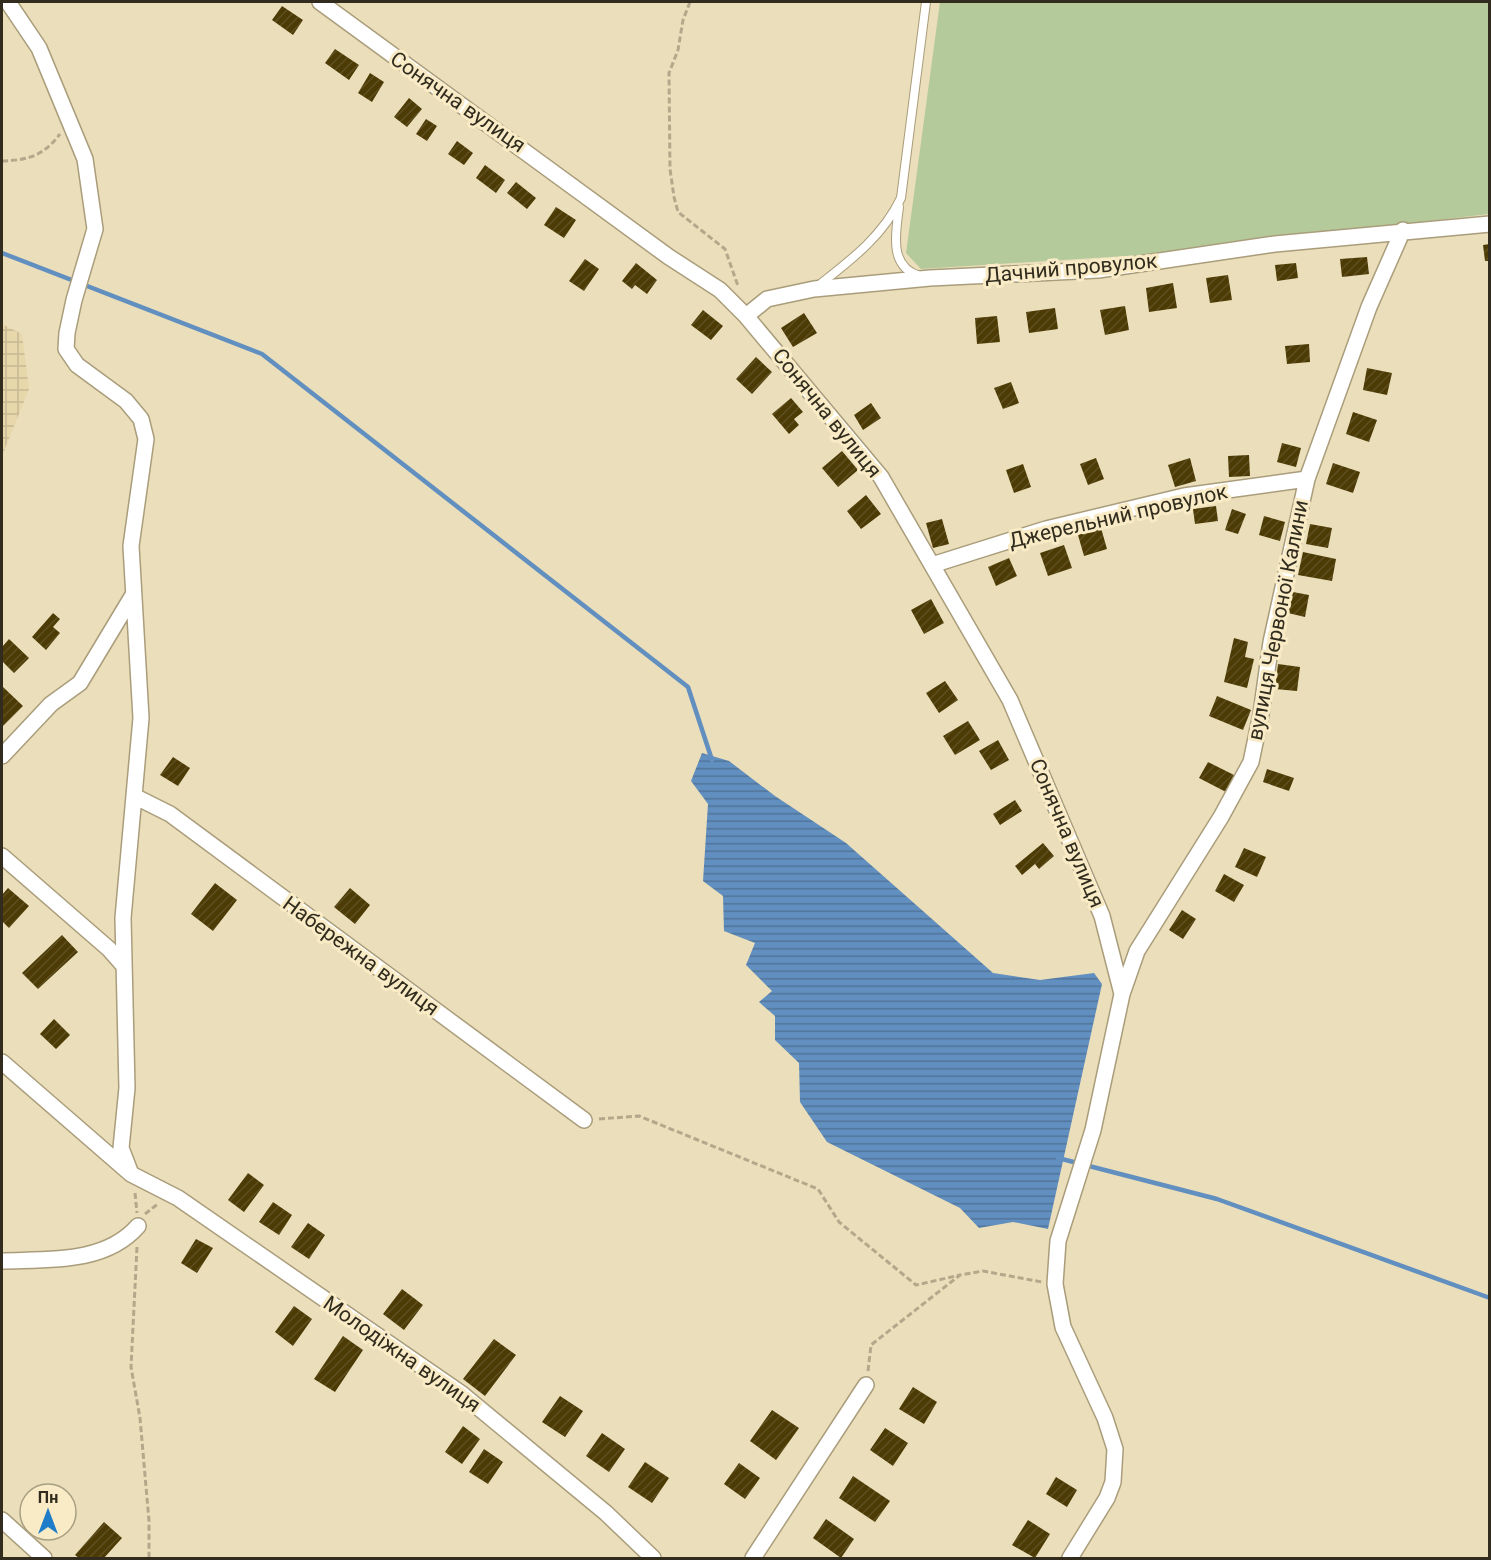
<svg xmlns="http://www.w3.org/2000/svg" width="1491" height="1560" font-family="Roboto,sans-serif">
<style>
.industrial{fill:url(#industrial-grid)}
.green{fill:#b5ca9b}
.water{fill:url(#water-rules)}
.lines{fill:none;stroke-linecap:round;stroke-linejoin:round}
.stream{stroke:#618fbf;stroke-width:4.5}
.building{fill:url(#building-hatch)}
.lane-casing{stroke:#aa9d7b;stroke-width:10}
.street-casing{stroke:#aa9d7b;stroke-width:18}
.path{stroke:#b3a88b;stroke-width:3;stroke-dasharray:6 3;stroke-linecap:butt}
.lane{stroke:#fff;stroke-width:8}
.street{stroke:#fff;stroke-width:15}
.labels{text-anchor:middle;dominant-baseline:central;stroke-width:6;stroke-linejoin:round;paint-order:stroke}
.street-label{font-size:21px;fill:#312c1e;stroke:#f8ebc6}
</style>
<defs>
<pattern id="industrial-grid" width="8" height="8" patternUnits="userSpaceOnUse" patternTransform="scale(1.5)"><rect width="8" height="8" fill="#e7d7ab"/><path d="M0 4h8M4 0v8" fill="none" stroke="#c7b993"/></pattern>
<pattern id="water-rules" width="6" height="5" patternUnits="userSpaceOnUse" patternTransform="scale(1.5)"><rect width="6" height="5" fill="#618fbf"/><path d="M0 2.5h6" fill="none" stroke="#51759b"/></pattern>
<pattern id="building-hatch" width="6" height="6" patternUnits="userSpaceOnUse" patternTransform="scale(1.5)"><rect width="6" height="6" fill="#4c3b05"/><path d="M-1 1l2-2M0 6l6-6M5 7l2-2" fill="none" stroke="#5e4f20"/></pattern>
</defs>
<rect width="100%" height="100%" fill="#ebdeba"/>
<!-- industrial -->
<path class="industrial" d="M2,324L22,334L29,389L2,456Z"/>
<!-- green -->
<path class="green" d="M940,2H1489V214L1142,255L921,269L906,253Z"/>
<!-- water -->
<path class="water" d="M702,753L729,761L775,796L846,843L993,973L1040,980L1094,973L1102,984L1048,1229L1013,1222L979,1228L960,1208L827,1142L800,1102L799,1063L775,1040V1016L759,1002L772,991L746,965L755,943L724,931L723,896L703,881L708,804L691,781Z"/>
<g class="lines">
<!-- stream -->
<path class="stream" d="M2,253L262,354L688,687L712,760
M1058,1158L1217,1199L1490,1298"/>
</g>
<!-- building -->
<path class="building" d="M282,6L303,20L293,35L272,20Z
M335,49L359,65L349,80L325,63Z
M370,73L384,82L372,102L358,93Z
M409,98L422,109L407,127L394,117Z
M426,119L437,126L427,141L416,134Z
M457,141L473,153L464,165L448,154Z
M485,165L505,180L496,193L476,178Z
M516,182L536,198L527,209L507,193Z
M556,207L576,220L564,238L544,225Z
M1490,244V261H1485L1483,245Z
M1367,257L1369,274L1342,277L1340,259Z
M585,259L599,269L584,291L569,281Z
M636,263L657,280L647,294L635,285L632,289L622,281Z
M1296,263L1298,278L1277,281L1275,265Z
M1228,275L1232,300L1210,303L1206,278Z
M1173,283L1177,308L1149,312L1146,288Z
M1125,306L1129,330L1105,335L1100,310Z
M1055,308L1058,329L1029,333L1026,312Z
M703,310L723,326L711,340L691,325Z
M804,313L817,333L793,347L781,328Z
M997,316L1000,342L977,344L975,318Z
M1309,344L1310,362L1287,364L1285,346Z
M756,357L772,372L752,394L736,379Z
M1367,368L1392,373L1387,395L1363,390Z
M1011,382L1019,403L1003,409L994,388Z
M791,398L803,412L794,419L799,425L789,434L772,414Z
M871,403L881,418L863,430L854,415Z
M1353,412L1377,420L1369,442L1346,434Z
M1282,443L1301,448L1296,467L1277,462Z
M842,451L858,470L838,487L822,468Z
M1249,455L1250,476L1229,477L1228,456Z
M1096,458L1104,479L1088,485L1080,464Z
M1190,458L1196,481L1175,487L1168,465Z
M1333,463L1360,472L1353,493L1326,484Z
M1023,464L1031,487L1014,493L1006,470Z
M866,495L881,514L861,529L847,511Z
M1216,506L1218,521L1195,524L1193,509Z
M1232,509L1246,514L1238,534L1225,530Z
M1264,516L1285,522L1280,541L1259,535Z
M942,519L949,544L933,548L926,523Z
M1310,524L1332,528L1328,548L1306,544Z
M1101,528L1107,549L1084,556L1078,535Z
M1064,545L1072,568L1048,576L1040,553Z
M1303,552L1336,559L1332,581L1298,575Z
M1009,558L1017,576L996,586L988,567Z
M1293,592L1309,595L1305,617L1288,613Z
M931,599L944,623L924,634L911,610Z
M53,613L60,619L53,627L60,633L46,650L32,637Z
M1234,638L1248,642L1245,657L1254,659L1247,688L1224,682Z
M9,639L29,658L14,673L2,661V647Z
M1278,664L1300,667L1297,691L1275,689Z
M945,681L958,700L939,713L926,693Z
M3,687L23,706L2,727V688Z
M1217,696L1251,710L1243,730L1209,716Z
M968,721L980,740L955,755L943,736Z
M998,740L1009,760L991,770L979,751Z
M173,757L190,768L178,786L160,775Z
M1208,762L1234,775L1226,792L1199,778Z
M1267,769L1294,778L1289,791L1263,782Z
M1015,800L1022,811L1000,825L993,814Z
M1043,843L1054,856L1039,869L1035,864L1022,875L1015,866Z
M1244,848L1266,857L1257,877L1235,867Z
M1224,874L1244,885L1234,902L1215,891Z
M215,883L237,900L213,931L191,914Z
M8,888L29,906L9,928L2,921V895Z
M350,888L370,905L355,924L334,907Z
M1182,910L1196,919L1183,939L1169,930Z
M62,935L78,952L38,989L22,973Z
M54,1019L70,1035L56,1049L40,1034Z
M248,1173L264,1185L244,1212L228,1200Z
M273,1202L292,1215L279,1235L259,1222Z
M308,1223L325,1235L309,1259L291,1247Z
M196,1239L213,1248L197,1273L181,1263Z
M402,1289L423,1305L404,1330L383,1314Z
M294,1306L312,1319L293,1346L275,1332Z
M343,1336L363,1350L335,1392L314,1379Z
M494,1339L516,1355L485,1396L463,1379Z
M913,1387L937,1402L924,1424L899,1409Z
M560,1396L583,1411L565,1437L542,1422Z
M772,1410L799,1428L776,1460L750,1441Z
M463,1426L480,1439L462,1464L445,1452Z
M885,1428L908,1443L893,1466L870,1450Z
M602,1433L625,1449L609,1472L586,1456Z
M484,1449L503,1462L488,1484L469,1472Z
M645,1462L669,1478L652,1503L628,1487Z
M739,1463L760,1478L745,1499L724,1484Z
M853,1476L890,1501L875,1522L839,1498Z
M1056,1477L1077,1490L1067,1507L1046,1494Z
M826,1519L854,1539L841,1558L813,1538Z
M1028,1520L1050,1534L1035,1558L1012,1545Z
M104,1522L122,1538L104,1558H79L75,1555Z"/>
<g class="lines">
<defs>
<path id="lane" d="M899,207C896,232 888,267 920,276
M819,285C851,260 883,236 901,198L926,2"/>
<path id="street" d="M8,2L39,48L85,159L95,229L74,300L67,333L66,349L77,365L126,401L141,419L146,439L131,546L141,718L123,918L127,1088L121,1148L131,1174
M320,2L669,257L720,290L746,316L881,477L1010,700L1102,916L1122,994
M746,316L767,299L814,289L930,278L1098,270L1275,244L1490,224
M932,565L1046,529L1184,496L1307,479
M2,756L51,704L80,683L133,595
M136,797L170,814L584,1120
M2,856L109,949L124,966
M2,1062L131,1174L178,1198L462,1394L606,1513L653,1558
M2,1261C48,1259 105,1264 138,1226
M2,1520L44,1558
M753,1558L866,1385
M1070,1558L1107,1498L1113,1482L1115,1449L1105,1418L1063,1327L1055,1284L1058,1241L1093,1130L1122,994L1137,951L1221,817L1251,762L1261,714L1271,642L1307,479L1369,307L1403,230"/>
</defs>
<!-- lane casing -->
<use href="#lane" class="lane-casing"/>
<!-- street casing -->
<use href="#street" class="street-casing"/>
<!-- path -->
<path class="path" d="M690,2L683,20L678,50L669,73L670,169L674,197L678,212L725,249L738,286
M2,161C29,160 43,156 60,134
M599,1119L639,1116L818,1189L839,1222L916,1285L960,1275
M135,1193L137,1213
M145,1214L159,1203
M137,1247L131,1367L140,1418L149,1521V1558
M868,1371L871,1345L960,1275L983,1271L1042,1282"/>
<!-- lane -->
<use href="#lane" class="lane"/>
<!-- street -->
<use href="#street" class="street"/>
</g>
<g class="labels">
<!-- street labels -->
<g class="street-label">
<text transform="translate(458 102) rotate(35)">Сонячна вулиця</text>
<text transform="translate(1071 268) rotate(-5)">Дачний провулок</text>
<text transform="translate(827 413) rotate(51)">Сонячна вулиця</text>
<text transform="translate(1118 516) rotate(-13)">Джерельний провулок</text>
<text transform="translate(1278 620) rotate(-79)">вулиця Червоної Калини</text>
<text transform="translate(1067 833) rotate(67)">Сонячна вулиця</text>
<text transform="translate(361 956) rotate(36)">Набережна вулиця</text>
<text transform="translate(402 1354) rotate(35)">Молодіжна вулиця</text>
</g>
</g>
<!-- border -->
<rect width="1491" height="1560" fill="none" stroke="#312c1e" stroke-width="6"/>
<!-- north arrow -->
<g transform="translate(48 1512)"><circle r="28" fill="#f8ebc6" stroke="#a89f83" stroke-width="1.5"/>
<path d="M0-4.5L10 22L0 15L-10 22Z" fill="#1f7cc9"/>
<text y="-9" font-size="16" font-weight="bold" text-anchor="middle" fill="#312c1e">Пн</text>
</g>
</svg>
